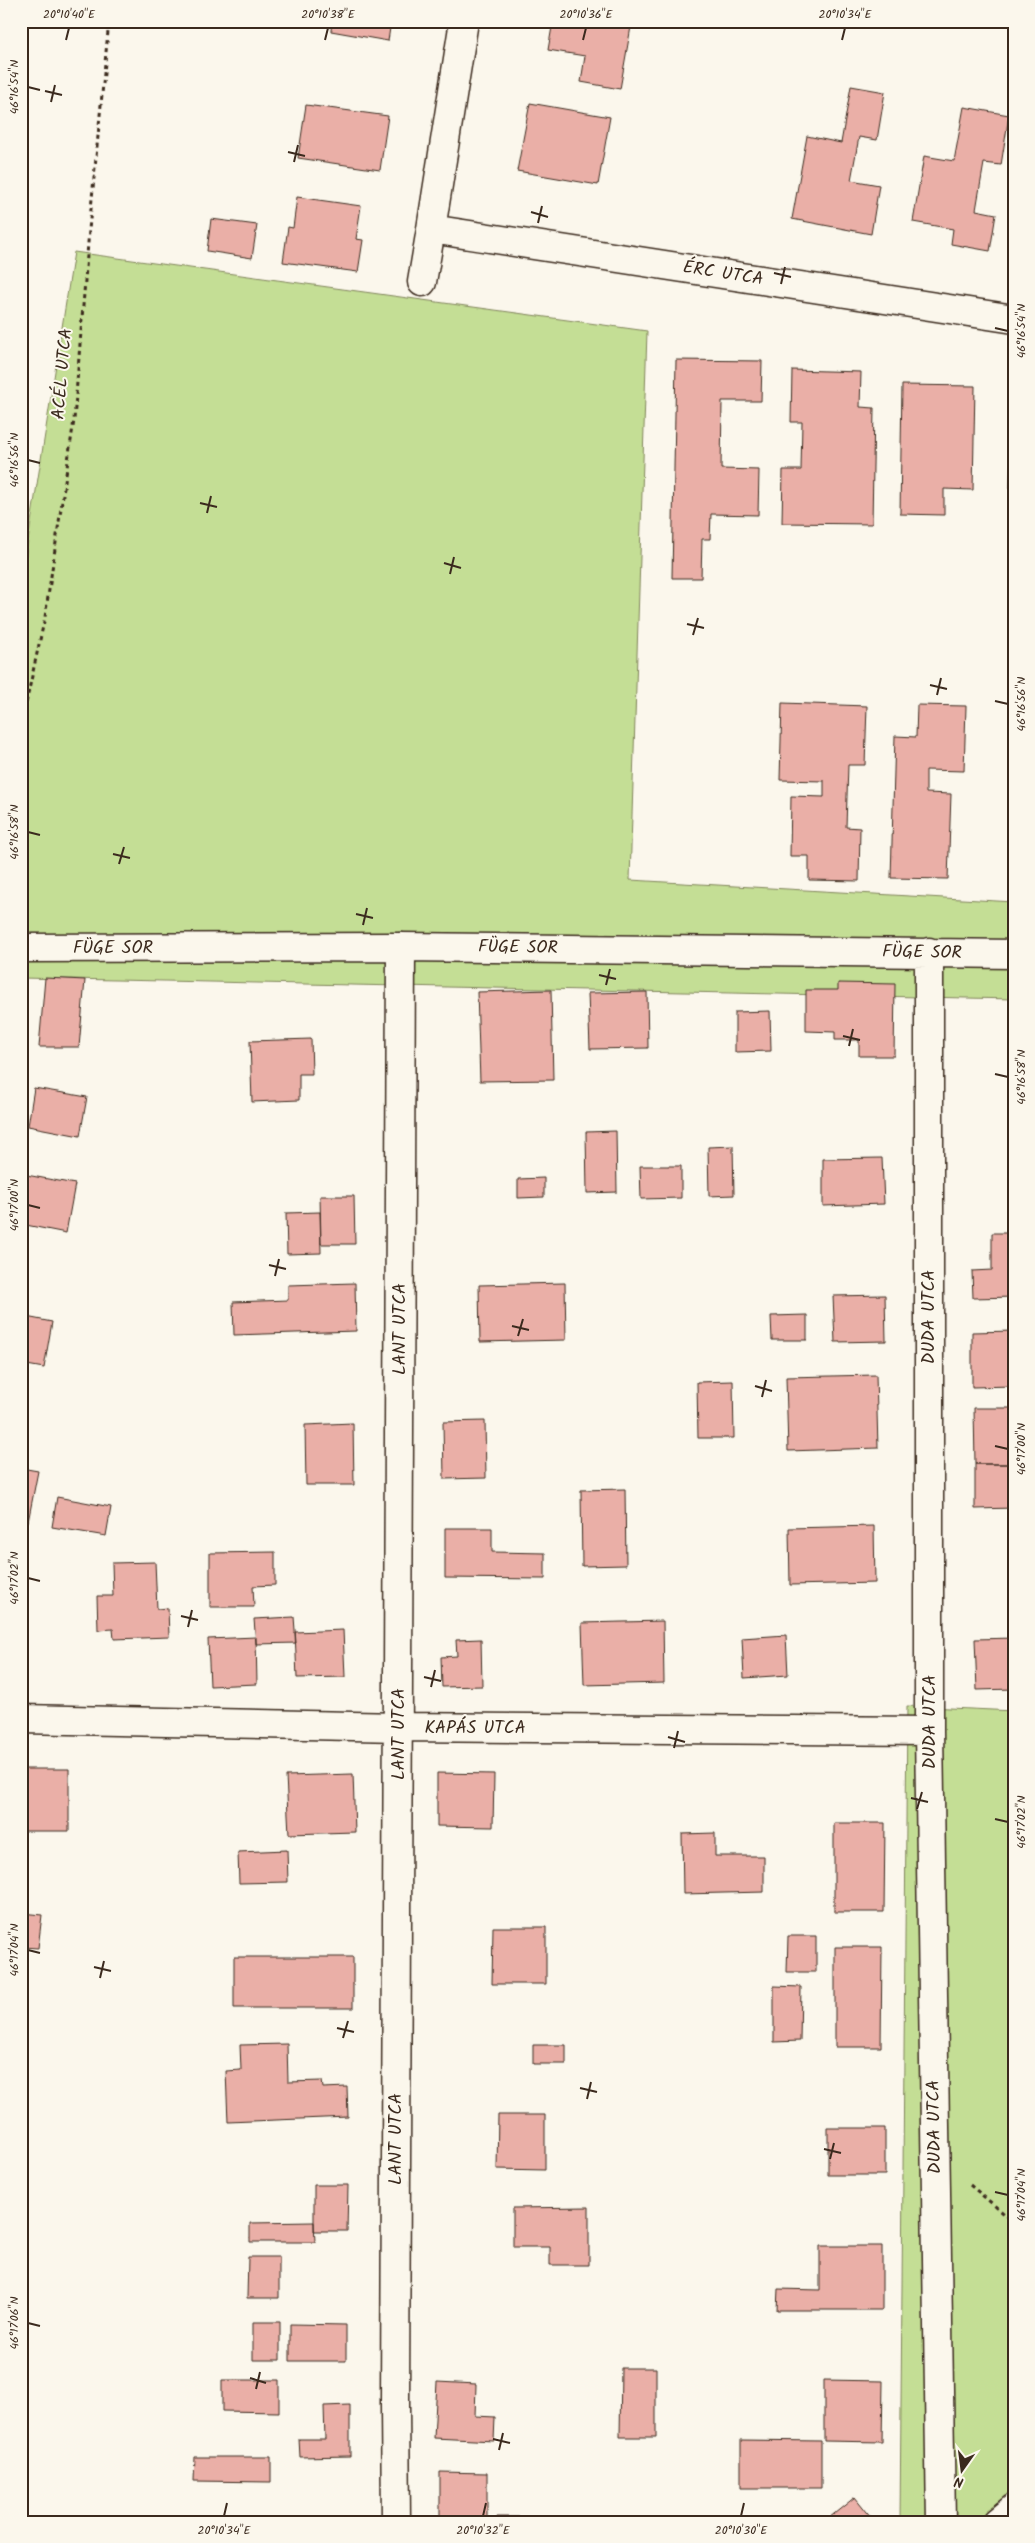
<svg xmlns="http://www.w3.org/2000/svg" width="1035" height="2543" font-family="Kalam,sans-serif">
<style>
.green{fill:#c4de95;stroke:#80845a}
.building{fill:#eaafa7;stroke:#3b2a1e}
.lines{fill:none;stroke-linecap:round;stroke-linejoin:round}
.street-casing{stroke:#3b2a1e;stroke-width:31}
.path{stroke:#3b2a1e;stroke-width:3;stroke-dasharray:4 4;stroke-linecap:butt}
.street{stroke:#fbf7ec;stroke-width:28}
.ticks{fill:none;stroke:#3b2a1e;stroke-width:2}
.labels{text-anchor:middle;dominant-baseline:central;stroke-width:4;stroke-linejoin:round;paint-order:stroke}
.street-label{font-size:18px;fill:#3b2a1e;stroke:#fbf7ec}
.neatline{fill:none;stroke:#3b2a1e;stroke-width:2}
.ticks-label{font-size:12px;text-anchor:middle;fill:#3b2a1e}
</style>
<rect width="100%" height="100%" fill="#fbf7ec"/>
<filter id="ink" filterUnits="userSpaceOnUse"><feTurbulence type="fractalNoise" baseFrequency=".02" numOctaves="2"/><feDisplacementMap in="SourceGraphic" scale="10" xChannelSelector="R" yChannelSelector="G"/><feConvolveMatrix kernelMatrix="1 2 1 2 8 2 1 2 1" color-interpolation-filters="sRGB"/></filter>
<g filter="url(#ink)">
<!-- green -->
<path class="green" d="M74,252L647,331L630,880L1014,902V999L21,978V585Z
M907,1706L1014,1711V2522H900Z"/>
<!-- building -->
<path class="building" d="M332,21H391L388,41L331,31Z
M553,21H632L620,89L581,82L585,56L548,50Z
M851,86L885,92L877,140L859,137L851,180L879,185L871,234L792,219L807,136L841,143Z
M530,103L610,117L598,185L517,171Z
M306,105L388,116L380,170L298,158Z
M964,107L1009,115L1001,165L984,163L976,210L996,214L990,251L951,244L953,229L913,222L924,156L954,161Z
M297,197L361,206L356,239L363,240L358,272L283,262L288,227L293,228Z
M211,219L257,225L252,258L207,251Z
M676,360L762,361L761,401H722L721,469L759,470L758,515L711,514L710,539H702L701,578H672Z
M792,370L861,372L860,407L874,408L872,524L782,523L783,470H801L802,422H791Z
M902,385L975,386L973,490L944,489V515L900,514Z
M1012,404H1014V526H1009Z
M782,703L867,706L865,765H848L846,827L860,828L859,881L809,880V856H790L791,796L824,797V781L780,780Z
M917,705L966,706L964,771L926,770V793L951,794L948,879L891,878L895,736L916,737Z
M1012,815H1014V882H1011Z
M45,978L85,980L79,1047H39Z
M838,983L895,984L894,1056H859V1040H835V1032L806,1031V990H838Z
M551,990L553,1080L480,1081L477,992Z
M647,992L648,1048L590,1049L588,993Z
M770,1011L771,1051L735,1052V1012Z
M311,1039L312,1074H299V1100L252,1102L250,1041Z
M34,1088L87,1097L80,1136L28,1126Z
M616,1131L617,1192L587,1193L586,1132Z
M733,1146L734,1195L709,1196L708,1147Z
M882,1158L884,1204L823,1206V1159Z
M640,1166H681V1198L641,1199Z
M21,1174L75,1184L66,1233L21,1224Z
M544,1178V1197L518,1198V1179Z
M320,1196H354L355,1244H321Z
M320,1212L321,1253L287,1254L286,1213Z
M992,1233H1014V1297L973,1298L972,1271L992,1270Z
M355,1283L356,1331L234,1335L233,1302L288,1300V1285Z
M565,1283L566,1340L480,1342L479,1285Z
M885,1295L886,1341L835,1342L833,1296Z
M807,1315V1340H772L771,1316Z
M21,1316L52,1322L44,1368L21,1364Z
M1014,1331V1386L972,1387V1332Z
M876,1375L878,1448L788,1451L786,1377Z
M733,1381L734,1438H698L697,1382Z
M974,1408H1014V1464H975Z
M485,1421L486,1478L444,1479L443,1422Z
M353,1423L354,1485H306L305,1425Z
M975,1464H1014V1508L975,1509Z
M21,1468L38,1471L28,1522L21,1521Z
M625,1489L626,1565L582,1566L581,1490Z
M57,1497L111,1507L106,1536L52,1527Z
M874,1526L875,1583L790,1585L789,1528Z
M445,1528H492V1552L545,1553V1579L445,1578Z
M275,1552V1585L253,1586L254,1607H210V1553Z
M155,1562L157,1609L168,1608L169,1637L114,1639L113,1629L98,1630L97,1596H113L112,1563Z
M294,1617L296,1643L256,1644L254,1619Z
M663,1621L664,1683L584,1685L582,1623Z
M343,1630L345,1677L297,1678L295,1632Z
M786,1635L788,1675L744,1678L742,1638Z
M256,1637L257,1684L210,1686L208,1639Z
M1014,1638V1689L977,1690L975,1639Z
M481,1639L482,1686L442,1687L441,1657L457,1656L456,1640Z
M21,1769H69V1831H21Z
M437,1773L494,1774L493,1827L437,1826Z
M353,1774L355,1832L289,1834L286,1776Z
M834,1823H885L884,1912H834Z
M715,1833V1856H764V1892L683,1894L682,1834Z
M287,1850L288,1882L239,1883L238,1852Z
M21,1913L42,1915L38,1948L21,1947Z
M493,1927H546V1984H492Z
M788,1936H816V1972H787Z
M835,1947H882L881,2047H835Z
M234,1957H353V2008H234Z
M774,1986L801,1987L800,2041L774,2042Z
M287,2044L288,2082L322,2081L323,2088L347,2087L348,2117L228,2122L226,2071L241,2070L240,2045Z
M533,2045H566V2064H533Z
M498,2115H545V2170L497,2169Z
M828,2128H885V2175H828Z
M314,2185H348L347,2231H314Z
M589,2207V2265H550V2247H513V2208Z
M314,2222L315,2242H250V2223Z
M820,2246H882V2310H777L778,2289L820,2290Z
M248,2257H279V2298H247Z
M253,2322H280V2360H253Z
M290,2324L346,2325V2361H290Z
M621,2368H656V2437H620Z
M222,2380H279V2412L222,2411Z
M824,2380L883,2381L882,2442L824,2441Z
M437,2382L476,2384L475,2416L495,2417L494,2441L434,2438Z
M350,2405V2456L300,2457L299,2439H325L324,2406Z
M741,2440L821,2441V2488H741Z
M195,2457H271V2482L194,2481Z
M440,2472L487,2473V2522H440Z
M855,2497L875,2522H824Z
M497,2517H538V2522H497Z"/>
<g class="lines">
<defs>
<path id="street" d="M464,21L431,229L1014,319
M422,282L431,229
M21,948L401,947L1014,954
M929,952V1731L941,2522
M21,1719L399,1727L929,1731
M396,2522L395,2405L401,947
M997,2522L1014,2508"/>
</defs>
<!-- street casing -->
<use href="#street" class="street-casing"/>
<!-- path -->
<path class="path" d="M21,726L45,617L74,420L89,230L109,21
M970,2185L1014,2222"/>
<!-- street -->
<use href="#street" class="street"/>
</g>
</g>
<!-- ticks -->
<path class="ticks" d="M66,40L69,28M325,40L328,28M583,40L586,28M842,40L845,28M28,87L40,90M45,91L62,95M51,102L55,85M288,152L305,156M294,162L298,145M531,212L548,217M538,223L542,206M774,273L791,277M781,284L785,267M995,328L1008,331M28,460L40,463M200,503L217,507M207,513L211,496M444,563L461,568M450,574L454,557M687,624L704,628M693,635L698,618M930,685L947,689M937,695L941,678M995,701L1008,704M28,832L40,835M113,854L130,858M119,864L124,847M356,914L373,918M363,925L367,908M599,975L616,979M606,985L610,969M843,1036L860,1040M849,1046L853,1029M995,1074L1008,1077M28,1205L40,1208M269,1265L286,1269M275,1276L279,1259M512,1326L529,1330M518,1336L523,1319M755,1386L772,1391M762,1397L766,1380M995,1446L1008,1449M28,1578L40,1581M181,1616L198,1620M188,1627L192,1610M424,1677L441,1681M431,1687L435,1670M668,1737L685,1742M674,1748L678,1731M911,1798L928,1802M917,1809L922,1792M995,1819L1008,1822M28,1950L40,1953M94,1967L111,1971M100,1978L104,1961M337,2028L354,2032M343,2038L348,2021M580,2088L597,2092M587,2099L591,2082M824,2149L841,2153M830,2159L834,2143M995,2192L1008,2195M28,2323L40,2326M250,2378L266,2383M256,2389L260,2372M493,2439L510,2443M499,2450L503,2433M224,2516L227,2503M483,2516L486,2503M741,2516L744,2503"/>
<g class="labels">
<!-- street labels -->
<g class="street-label">
<text transform="translate(723 274) rotate(9)">ÉRC UTCA</text>
<text transform="translate(63 374) rotate(-85)">ACÉL UTCA</text>
<text x="113" y="948">FÜGE SOR</text>
<text transform="translate(518 948) rotate(1)">FÜGE SOR</text>
<text transform="translate(922 953) rotate(1)">FÜGE SOR</text>
<text transform="translate(929 1317) rotate(-90)">DUDA UTCA</text>
<text transform="translate(400 1329) rotate(-90)">LANT UTCA</text>
<text transform="translate(930 1722) rotate(-90)">DUDA UTCA</text>
<text x="475" y="1728">KAPÁS UTCA</text>
<text transform="translate(399 1734) rotate(-90)">LANT UTCA</text>
<text transform="translate(935 2127) rotate(-91)">DUDA UTCA</text>
<text transform="translate(396 2139) rotate(-90)">LANT UTCA</text>
</g>
</g>
<!-- margin -->
<rect width="1035" height="2543" fill="none" stroke="#fbf7ec" stroke-width="55"/>
<!-- north arrow -->
<g transform="translate(962 2470) rotate(194)" stroke="#fbf7ec" stroke-width="4" paint-order="stroke">
<path d="M0-4L9 19L0 12L-9 19Z" fill="#3b2a1e"/>
<text y="-8" font-size="14" font-weight="bold" text-anchor="middle" fill="#3b2a1e">N</text>
</g>
<rect x="28" y="28" width="980" height="2488" class="neatline"/>
<g class="ticks-label">
<text x="69" y="18">20°10'40"E</text>
<text x="328" y="18">20°10'38"E</text>
<text x="586" y="18">20°10'36"E</text>
<text x="845" y="18">20°10'34"E</text>
<text transform="translate(14 87) rotate(-90)" y="4">46°16'54"N</text>
<text transform="translate(1021 331) rotate(-90)" y="4">46°16'54"N</text>
<text transform="translate(14 460) rotate(-90)" y="4">46°16'56"N</text>
<text transform="translate(1021 704) rotate(-90)" y="4">46°16'56"N</text>
<text transform="translate(14 832) rotate(-90)" y="4">46°16'58"N</text>
<text transform="translate(1021 1077) rotate(-90)" y="4">46°16'58"N</text>
<text transform="translate(14 1205) rotate(-90)" y="4">46°17'00"N</text>
<text transform="translate(1021 1449) rotate(-90)" y="4">46°17'00"N</text>
<text transform="translate(14 1578) rotate(-90)" y="4">46°17'02"N</text>
<text transform="translate(1021 1822) rotate(-90)" y="4">46°17'02"N</text>
<text transform="translate(14 1950) rotate(-90)" y="4">46°17'04"N</text>
<text transform="translate(1021 2195) rotate(-90)" y="4">46°17'04"N</text>
<text transform="translate(14 2323) rotate(-90)" y="4">46°17'06"N</text>
<text x="224" y="2534">20°10'34"E</text>
<text x="483" y="2534">20°10'32"E</text>
<text x="741" y="2534">20°10'30"E</text>
</g>
</svg>
